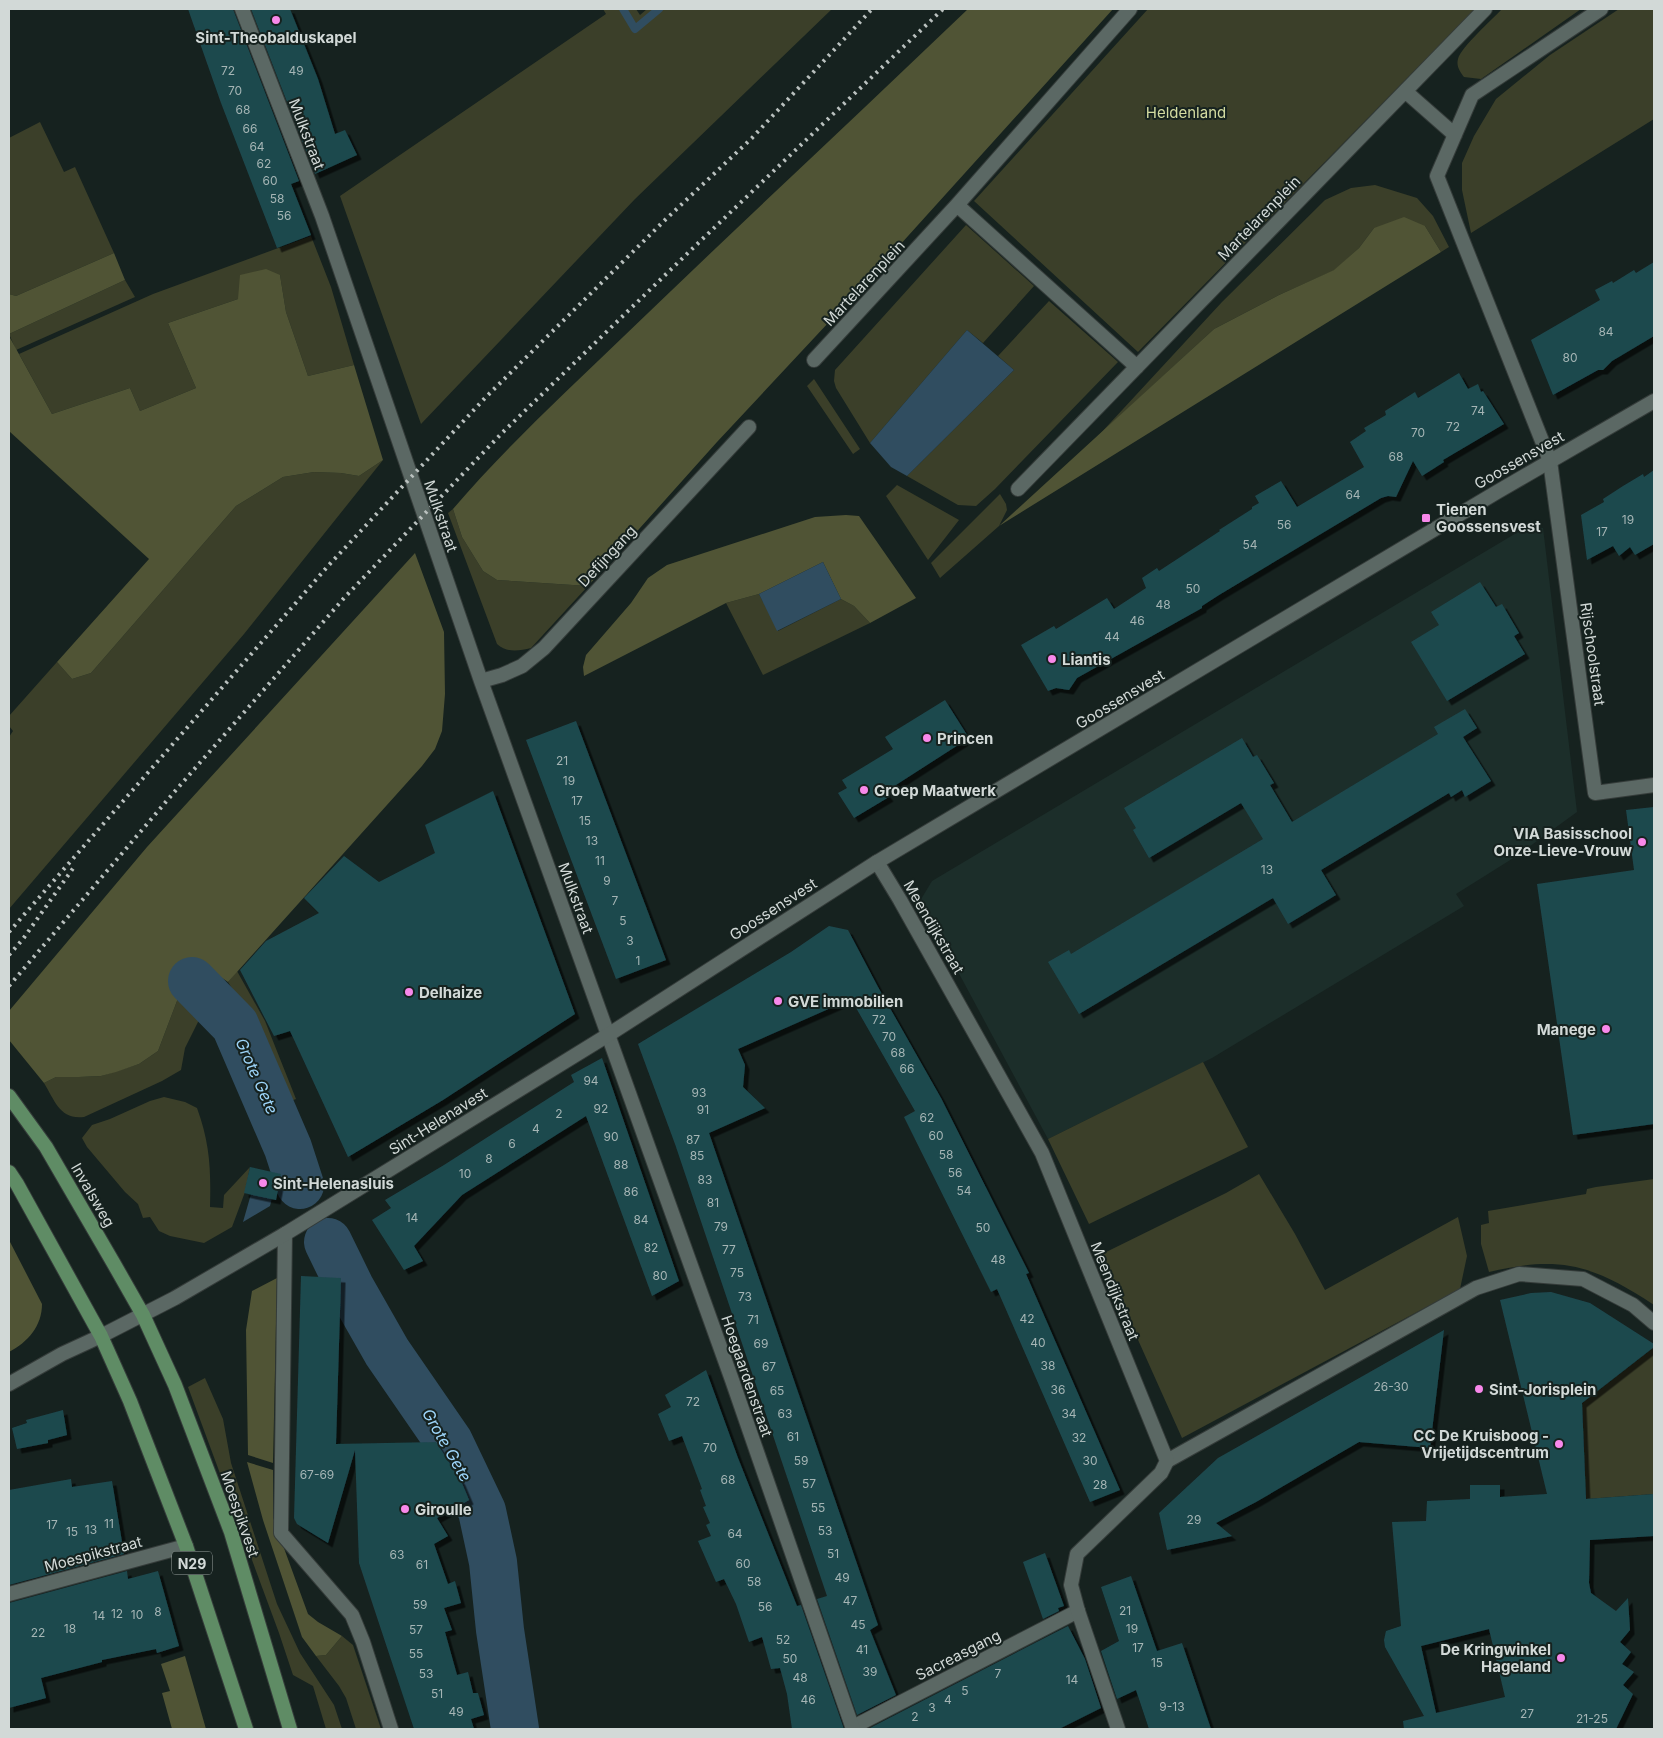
<svg xmlns="http://www.w3.org/2000/svg" width="1663" height="1738" font-family="Inter,sans-serif">
<style>
.built{fill:#1c2e2a}
.green{fill:#3b3f29}
.forest{fill:#505435}
.water{fill:#304d60}
.lines{fill:none;stroke-linecap:round;stroke-linejoin:round}
.stream{stroke:#304d60;stroke-width:8}
.river{stroke:#304d60;stroke-width:48}
.building{fill:#1d484e;fill-rule:evenodd;filter:url(#shadow)}
.pedestrian-casing{stroke:#353c3a;stroke-width:16}
.minor-casing{stroke:#353c3a;stroke-width:16}
.tertiary-casing{stroke:#353c3a;stroke-width:16}
.primary-casing{stroke:#353c3a;stroke-width:16}
.pedestrian{stroke:#5b6864;stroke-width:14}
.minor{stroke:#5b6864;stroke-width:14}
.tertiary{stroke:#5b6864;stroke-width:14}
.primary{stroke:#5f8c65;stroke-width:14}
.rail{stroke:#bac1bf;stroke-width:4;stroke-dasharray:2.5 5;stroke-linecap:butt}
.poi-dot{fill:#f888ea;stroke:#16221f;stroke-width:2}
.labels{text-anchor:middle;dominant-baseline:central;stroke-width:4;stroke-linejoin:round;paint-order:stroke}
.number-label{font-size:12px;fill:#a5b5b5}
.shield{fill:#16221f;stroke:#9aa2a0;stroke-width:1}
.shield-label{font-size:14px;font-weight:bold;fill:#d2d9d7}
.poi-label{font-size:15px;font-weight:bold;fill:#d2d9d7;stroke:#16221f;text-anchor:start}
.park-label{font-size:15px;fill:#d3dba0;stroke:#16221f}
.street-label{font-size:15px;fill:#d2d9d7;stroke:#16221f}
.water-label{font-size:16px;font-style:italic;fill:#9dd5fa;stroke:#16221f}
</style>
<defs>
<filter id="shadow"><feDropShadow dx="4.5" dy="4.5" stdDeviation="0" flood-color="#0009"/></filter>
</defs>
<rect width="100%" height="100%" fill="#16221f"/>
<!-- built -->
<path class="built" d="M1528,526L1543,528L1577,812L1515,857L1456,894L1464,906L1212,1058L1048,1139L920,901L932,881Z"/>
<!-- green -->
<path class="green" d="M603,9H636L640,15L647,9H832L635,199L421,424L340,196L606,14Z
M1148,9H1475L1138,352L974,201Z
M1502,9H1581L1481,79L1464,77C1460,72 1456,66 1458,59C1461,47 1493,19 1502,9Z
M1619,9H1654V119L1471,233L1462,190V163L1474,136L1496,99L1550,55Z
M40,122L64,172L75,167L114,253L16,296L9,294V138Z
M1375,185L1417,198L1433,216L1449,247L1441,252L1425,226L1374,228L1359,248L1335,270L1279,295L1214,329L1099,435L1222,302L1325,200L1351,188Z
M966,225L1034,286L983,343L967,330L870,443L836,388L834,381L835,370Z
M311,236L331,287L354,365L308,376L286,312L280,275L238,299L168,323L196,388L140,411L130,388L52,414L19,354L153,294Z
M125,280L135,297L16,350L9,334Z
M1049,301L1118,362L995,489L976,506L958,505L907,476L1014,370L998,356Z
M814,379L860,449L853,454L807,386Z
M383,460L244,634L9,909V737L13,731L9,726V716L57,662L72,679L91,673L236,506L283,477L314,472L341,473L359,476Z
M897,485L959,520L928,560L886,496Z
M1000,494L1006,504L1007,510L999,526L940,578L931,563Z
M453,509L462,537L483,571L497,580L588,586L531,648C519,651 507,653 497,644L448,513Z
M759,594L778,631L841,599L854,606L870,623L763,675L726,603Z
M237,971L265,1021L296,1099L280,1105L269,1073L258,1030L228,982Z
M180,993L201,1016L185,1048L181,1070L162,1081L84,1117C60,1120 55,1101 44,1083L56,1077H79L101,1076L139,1064L158,1051Z
M1203,1062L1248,1147L1089,1224L1048,1139Z
M164,1097L185,1102L197,1108C210,1144 211,1169 210,1207L223,1208L224,1195L250,1167L245,1192L232,1227L204,1243L170,1236L159,1231L150,1217L143,1218L138,1204L125,1192L87,1147L82,1138L92,1125L110,1119L150,1101Z
M1259,1174L1295,1234L1325,1290L1458,1217L1467,1256L1460,1289L1182,1438L1100,1255L1226,1193Z
M1654,1179V1305C1594,1265 1560,1255 1489,1272L1481,1244V1225L1489,1223L1488,1211L1586,1194L1587,1189L1596,1187Z
M1654,1347V1494L1586,1499L1582,1403Z
M205,1378L223,1419L231,1463L277,1604L300,1653L334,1705L342,1729H326L313,1686L293,1675L279,1633L188,1387Z
M342,1636L353,1645L381,1729H356L346,1698L339,1686L316,1656L326,1655Z"/>
<!-- forest -->
<path class="forest" d="M968,9H1113L871,277L717,442L588,586L497,580L483,571L462,537L453,509C505,448 565,393 623,337C737,227 853,119 968,9Z
M1404,217L1425,226L1441,252L999,526L1214,329L1279,295L1334,270L1359,248L1374,228Z
M114,253L125,280L9,334V294L16,296Z
M266,269L280,275L286,312L308,376L354,365L383,460L359,476L341,473L314,472L283,477L236,506L91,673L72,679L57,662L149,559L9,431V336L52,414L130,388L140,411L196,388L168,323L238,299L240,275Z
M846,515L859,516L916,598L870,623L854,606L841,599L823,562L759,594L726,603L584,676L583,667L586,655L631,603L648,578L667,565L815,517Z
M415,553L444,632L445,694L442,731L435,749L422,766L228,982L197,961L180,993L158,1051L139,1064L116,1072L101,1076L79,1077H56L44,1083L9,1040V1011L147,847Z
M9,1240L42,1304C42,1326 28,1342 9,1352Z
M277,1278L273,1463L248,1455L246,1330L252,1291Z
M247,1462L273,1470V1518L308,1614L318,1622L342,1636L326,1655L316,1656L302,1637L263,1520Z
M185,1656L206,1729H172L162,1693L170,1691L161,1664Z"/>
<!-- water -->
<path class="water" d="M967,330L1014,370L907,476L891,467L870,443Z
M823,562L841,599L777,631L759,594Z
M251,1194L272,1198L270,1206L243,1222Z"/>
<g class="lines">
<!-- stream -->
<path class="stream" d="M623,9L635,29L659,9"/>
<!-- river -->
<path class="river" d="M192,981L235,1025L288,1148L300,1185
M328,1242L350,1287L387,1352L449,1442L482,1511L493,1562L500,1630L515,1729"/>
</g>
<!-- building -->
<path class="building" d="M188,9H233L299,181L291,184L311,235L277,248L221,103Z
M251,9H290L318,79L335,134L345,130L357,155L315,174Z
M1654,262V336L1612,361L1603,370H1598L1553,395L1531,340L1600,300L1595,290L1612,281L1613,283L1634,270L1636,273Z
M1459,373L1468,389L1478,384L1481,392L1483,391L1504,424L1443,460L1444,462L1422,476L1413,461L1396,497L1388,496L1381,498L1219,595L1202,606V608L1077,678L1069,690L1056,688L1048,691L1021,645L1054,626L1056,629L1107,598L1114,609L1146,588L1142,578L1157,568L1159,571L1220,531L1219,530L1252,509V507L1259,503L1255,496L1281,481L1297,507L1364,467L1350,442L1366,431L1364,428L1386,415L1385,411L1415,392L1418,398Z
M1654,470V544L1635,555L1630,547L1619,556L1613,546L1587,560L1581,515L1604,502L1603,499L1623,486L1643,474L1644,477Z
M1480,582L1496,607L1502,604L1519,633L1514,636L1525,654L1447,701L1411,642L1439,625L1431,612Z
M945,700L969,738L885,792L889,797L854,818L838,793L847,788L842,780L893,749L885,737Z
M1465,709L1477,728L1463,737L1491,781L1465,797L1462,790L1451,797L1449,793L1321,870L1336,895L1288,924L1273,898L1079,1014L1048,962L1069,950L1071,954L1263,839L1241,803L1149,858L1133,830L1136,828L1124,808L1242,738L1253,757L1257,755L1274,783L1270,785L1292,822L1438,734L1434,727Z
M576,721L666,960L616,979L526,740Z
M493,791L575,1014L443,1100L348,1157L290,1031L274,1036L240,970L266,941L319,913L304,898L344,856L379,882L435,853L425,825Z
M1654,807V1124L1573,1135L1537,884L1634,870L1626,810Z
M829,926L848,930L878,987L941,1098L1029,1273L1026,1274L1120,1490L1090,1502L997,1289L991,1292L904,1117L915,1111L851,999L738,1049L745,1065L743,1087L765,1108L709,1133L878,1625L870,1630L896,1695L857,1715L817,1599L827,1596L675,1144L638,1044L791,952Z
M602,1058L679,1281L652,1296L586,1116L462,1195L414,1246L423,1261L404,1270L372,1220L391,1208L385,1200L444,1165L574,1082L571,1075Z
M250,1167L281,1174L276,1200L244,1193Z
M301,1276L341,1278L336,1444L436,1442L461,1481L469,1500L437,1518L448,1536L434,1544L448,1584L455,1581L461,1603L444,1608L452,1630L445,1632L457,1675L468,1672L473,1693H478L484,1715L471,1719L474,1729H414L359,1563L355,1450L328,1543L297,1524L294,1518Z
M1551,1292L1590,1303L1654,1344V1347L1582,1403L1586,1499L1654,1494V1536L1590,1540L1589,1583L1591,1593L1616,1611L1628,1598L1630,1630L1620,1642L1631,1652L1622,1664L1634,1672L1623,1685L1633,1694L1616,1729H1404L1403,1721L1424,1716L1385,1647L1384,1640L1386,1631L1401,1626L1392,1522L1426,1521L1427,1501L1470,1499V1485H1500V1497L1547,1494L1500,1300L1531,1293ZM1489,1629L1505,1697L1436,1713L1421,1646Z
M1444,1330L1430,1448L1359,1442L1256,1502L1216,1523L1232,1536L1167,1550L1159,1513L1218,1458Z
M706,1370L738,1458L797,1606L801,1605L844,1729H792L787,1694L780,1668L771,1669L762,1637L749,1642L736,1604L724,1579L716,1582L698,1541L711,1536L706,1525L710,1523L703,1507L706,1506L700,1490L702,1489L682,1436L669,1441L658,1414L671,1407L665,1395Z
M63,1410L67,1435L48,1440V1443L17,1449L12,1428L27,1423L26,1420Z
M71,1479L72,1487L112,1481L124,1554L9,1585V1490Z
M1045,1553L1064,1606L1058,1608L1059,1611L1043,1619L1023,1562Z
M127,1571L128,1579L158,1571L179,1646L157,1653L156,1649L102,1660V1662L41,1678L46,1698L9,1708V1603Z
M1131,1576L1157,1651L1182,1643L1211,1729H1149L1136,1690L1117,1699L1101,1651L1119,1641L1101,1587Z
M1068,1626L1085,1659L1101,1708L1059,1729H868Z"/>
<g class="lines">
<defs>
<path id="pedestrian" d="M1167,1461L1476,1288L1519,1274L1583,1279L1633,1305L1654,1323
M853,1727L1078,1611"/>
<path id="minor" d="M242,9L322,216L481,681L732,1380L853,1729
M1601,9L1472,95L1437,176L1550,461L1595,793L1654,785
M1405,91L1455,135
M957,205L1137,367
M814,360L957,205L1130,9
M1018,489L1485,9
M481,681L502,675L522,666L544,648L749,427
M877,862L900,900L1042,1153L1167,1461L1161,1473L1077,1554L1071,1585L1078,1611L1118,1729
M285,1234L281,1533L352,1615L363,1642L391,1729
M9,1384L62,1354L101,1336
M9,1594L186,1546"/>
<path id="tertiary" d="M101,1336L175,1298L285,1234L608,1035L877,862L1497,492L1654,401"/>
<path id="primary" d="M9,1096L46,1147L114,1264L143,1315L175,1385L231,1532L290,1729
M9,1172L17,1184L101,1336L130,1401L186,1546L246,1729"/>
</defs>
<!-- pedestrian casing -->
<use href="#pedestrian" class="pedestrian-casing"/>
<!-- minor casing -->
<use href="#minor" class="minor-casing"/>
<!-- tertiary casing -->
<use href="#tertiary" class="tertiary-casing"/>
<!-- primary casing -->
<use href="#primary" class="primary-casing"/>
<!-- pedestrian -->
<use href="#pedestrian" class="pedestrian"/>
<!-- minor -->
<use href="#minor" class="minor"/>
<!-- tertiary -->
<use href="#tertiary" class="tertiary"/>
<!-- primary -->
<use href="#primary" class="primary"/>
<!-- rail -->
<path class="rail" d="M9,932L328,566L485,398L665,220L752,138L872,9
M9,955L23,939L74,867
M9,986L176,790L345,597L502,433L691,250L943,9"/>
</g>
<!-- markers -->
<g class="poi-dot">
<circle cx="276" cy="20" r="5"/>
<rect x="1421" y="513" width="10" height="10" rx="2.5"/>
<circle cx="1052" cy="659" r="5"/>
<circle cx="927" cy="738" r="5"/>
<circle cx="864" cy="790" r="5"/>
<circle cx="1642" cy="842" r="5"/>
<circle cx="409" cy="992" r="5"/>
<circle cx="778" cy="1001" r="5"/>
<circle cx="1606" cy="1029" r="5"/>
<circle cx="263" cy="1183" r="5"/>
<circle cx="1479" cy="1389" r="5"/>
<circle cx="1559" cy="1444" r="5"/>
<circle cx="405" cy="1509" r="5"/>
<circle cx="1561" cy="1658" r="5"/>
</g>
<g class="labels">
<!-- number labels -->
<g class="number-label">
<text x="228" y="70">72</text>
<text x="296" y="70">49</text>
<text x="235" y="90">70</text>
<text x="243" y="109">68</text>
<text x="250" y="128">66</text>
<text x="257" y="146">64</text>
<text x="264" y="163">62</text>
<text x="270" y="180">60</text>
<text x="277" y="198">58</text>
<text x="284" y="215">56</text>
<text x="1606" y="331">84</text>
<text x="1570" y="357">80</text>
<text x="1478" y="410">74</text>
<text x="1453" y="426">72</text>
<text x="1418" y="432">70</text>
<text x="1396" y="456">68</text>
<text x="1353" y="494">64</text>
<text x="1628" y="519">19</text>
<text x="1284" y="524">56</text>
<text x="1602" y="531">17</text>
<text x="1250" y="544">54</text>
<text x="1193" y="588">50</text>
<text x="1163" y="604">48</text>
<text x="1137" y="620">46</text>
<text x="1112" y="636">44</text>
<text x="562" y="760">21</text>
<text x="569" y="780">19</text>
<text x="577" y="800">17</text>
<text x="585" y="820">15</text>
<text x="592" y="840">13</text>
<text x="600" y="860">11</text>
<text x="1267" y="869">13</text>
<text x="607" y="880">9</text>
<text x="615" y="900">7</text>
<text x="623" y="920">5</text>
<text x="630" y="940">3</text>
<text x="638" y="960">1</text>
<text x="879" y="1019">72</text>
<text x="889" y="1036">70</text>
<text x="898" y="1052">68</text>
<text x="907" y="1068">66</text>
<text x="591" y="1080">94</text>
<text x="699" y="1092">93</text>
<text x="601" y="1108">92</text>
<text x="703" y="1109">91</text>
<text x="559" y="1113">2</text>
<text x="927" y="1117">62</text>
<text x="536" y="1128">4</text>
<text x="936" y="1135">60</text>
<text x="611" y="1136">90</text>
<text x="693" y="1139">87</text>
<text x="512" y="1143">6</text>
<text x="946" y="1154">58</text>
<text x="697" y="1155">85</text>
<text x="489" y="1158">8</text>
<text x="621" y="1164">88</text>
<text x="955" y="1172">56</text>
<text x="465" y="1173">10</text>
<text x="705" y="1179">83</text>
<text x="964" y="1190">54</text>
<text x="631" y="1191">86</text>
<text x="713" y="1202">81</text>
<text x="412" y="1217">14</text>
<text x="641" y="1219">84</text>
<text x="721" y="1226">79</text>
<text x="983" y="1227">50</text>
<text x="651" y="1247">82</text>
<text x="729" y="1249">77</text>
<text x="998" y="1259">48</text>
<text x="737" y="1272">75</text>
<text x="660" y="1275">80</text>
<text x="745" y="1296">73</text>
<text x="1027" y="1318">42</text>
<text x="753" y="1319">71</text>
<text x="1038" y="1342">40</text>
<text x="761" y="1343">69</text>
<text x="1048" y="1365">38</text>
<text x="769" y="1366">67</text>
<text x="1391" y="1386">26-30</text>
<text x="1058" y="1389">36</text>
<text x="777" y="1390">65</text>
<text x="693" y="1401">72</text>
<text x="785" y="1413">63</text>
<text x="1069" y="1413">34</text>
<text x="793" y="1436">61</text>
<text x="1079" y="1437">32</text>
<text x="710" y="1447">70</text>
<text x="801" y="1460">59</text>
<text x="1090" y="1460">30</text>
<text x="317" y="1474">67-69</text>
<text x="728" y="1479">68</text>
<text x="809" y="1483">57</text>
<text x="1100" y="1484">28</text>
<text x="818" y="1507">55</text>
<text x="1194" y="1519">29</text>
<text x="109" y="1523">11</text>
<text x="52" y="1524">17</text>
<text x="91" y="1529">13</text>
<text x="825" y="1530">53</text>
<text x="72" y="1531">15</text>
<text x="735" y="1533">64</text>
<text x="833" y="1553">51</text>
<text x="397" y="1554">63</text>
<text x="743" y="1563">60</text>
<text x="422" y="1564">61</text>
<text x="842" y="1577">49</text>
<text x="754" y="1581">58</text>
<text x="850" y="1600">47</text>
<text x="420" y="1604">59</text>
<text x="765" y="1606">56</text>
<text x="1125" y="1610">21</text>
<text x="158" y="1611">8</text>
<text x="117" y="1613">12</text>
<text x="137" y="1614">10</text>
<text x="99" y="1615">14</text>
<text x="858" y="1624">45</text>
<text x="70" y="1628">18</text>
<text x="1132" y="1628">19</text>
<text x="416" y="1629">57</text>
<text x="38" y="1632">22</text>
<text x="783" y="1639">52</text>
<text x="1138" y="1647">17</text>
<text x="862" y="1649">41</text>
<text x="416" y="1653">55</text>
<text x="790" y="1658">50</text>
<text x="1157" y="1662">15</text>
<text x="870" y="1671">39</text>
<text x="426" y="1673">53</text>
<text x="998" y="1673">7</text>
<text x="800" y="1677">48</text>
<text x="1072" y="1679">14</text>
<text x="965" y="1690">5</text>
<text x="437" y="1693">51</text>
<text x="808" y="1699">46</text>
<text x="948" y="1699">4</text>
<text x="1172" y="1706">9-13</text>
<text x="932" y="1707">3</text>
<text x="456" y="1711">49</text>
<text x="1527" y="1713">27</text>
<text x="915" y="1716">2</text>
<text x="1592" y="1718">21-25</text>
</g>
<!-- shield labels -->
<rect class="shield" x="172" y="1551.5" width="40" height="23" rx="4"/>
<g class="shield-label">
<text x="192" y="1563">N29</text>
</g>
<!-- poi labels -->
<g class="poi-label">
<text x="276" y="37" text-anchor="middle">Sint-Theobalduskapel</text>
<text x="1436" y="509">Tienen<tspan x="1436" dy="17">Goossensvest</tspan></text>
<text x="1062" y="659">Liantis</text>
<text x="937" y="738">Princen</text>
<text x="874" y="790">Groep Maatwerk</text>
<text x="1632" y="833" text-anchor="end">VIA Basisschool<tspan x="1632" dy="17">Onze-Lieve-Vrouw</tspan></text>
<text x="419" y="992">Delhaize</text>
<text x="788" y="1001">GVE immobilien</text>
<text x="1596" y="1029" text-anchor="end">Manege</text>
<text x="273" y="1183">Sint-Helenasluis</text>
<text x="1489" y="1389">Sint-Jorisplein</text>
<text x="1549" y="1435" text-anchor="end">CC De Kruisboog -<tspan x="1549" dy="17">Vrijetijdscentrum</tspan></text>
<text x="415" y="1509">Giroulle</text>
<text x="1551" y="1649" text-anchor="end">De Kringwinkel<tspan x="1551" dy="17">Hageland</tspan></text>
</g>
<!-- park labels -->
<g class="park-label">
<text x="1186" y="112">Heldenland</text>
</g>
<!-- street labels -->
<g class="street-label">
<text transform="translate(307 134) rotate(69)">Mulkstraat</text>
<text transform="translate(1259 218) rotate(-46)">Martelarenplein</text>
<text transform="translate(864 283) rotate(-47)">Martelarenplein</text>
<text transform="translate(1519 460) rotate(-30)">Goossensvest</text>
<text transform="translate(441 516) rotate(71)">Mulkstraat</text>
<text transform="translate(607 556) rotate(-47)">Defijngang</text>
<text transform="translate(1593 654) rotate(82)">Rijschoolstraat</text>
<text transform="translate(1120 699) rotate(-31)">Goossensvest</text>
<text transform="translate(576 898) rotate(70)">Mulkstraat</text>
<text transform="translate(773 909) rotate(-33)">Goossensvest</text>
<text transform="translate(934 927) rotate(60)">Meendijkstraat</text>
<text transform="translate(438 1121) rotate(-32)">Sint-Helenavest</text>
<text transform="translate(93 1195) rotate(60)">Invalsweg</text>
<text transform="translate(1115 1291) rotate(68)">Meendijkstraat</text>
<text transform="translate(747 1376) rotate(71)">Hoegaardenstraat</text>
<text transform="translate(240 1514) rotate(71)">Moespikvest</text>
<text transform="translate(93 1554) rotate(-15)">Moespikstraat</text>
<text transform="translate(958 1655) rotate(-27)">Sacreasgang</text>
</g>
<!-- water labels -->
<g class="water-label">
<text transform="translate(257 1076) rotate(66)">Grote Gete</text>
<text transform="translate(447 1445) rotate(60)">Grote Gete</text>
</g>
</g>
<!-- border -->
<rect width="1663" height="1738" fill="none" stroke="#d2d9d7" stroke-width="20"/>
</svg>
